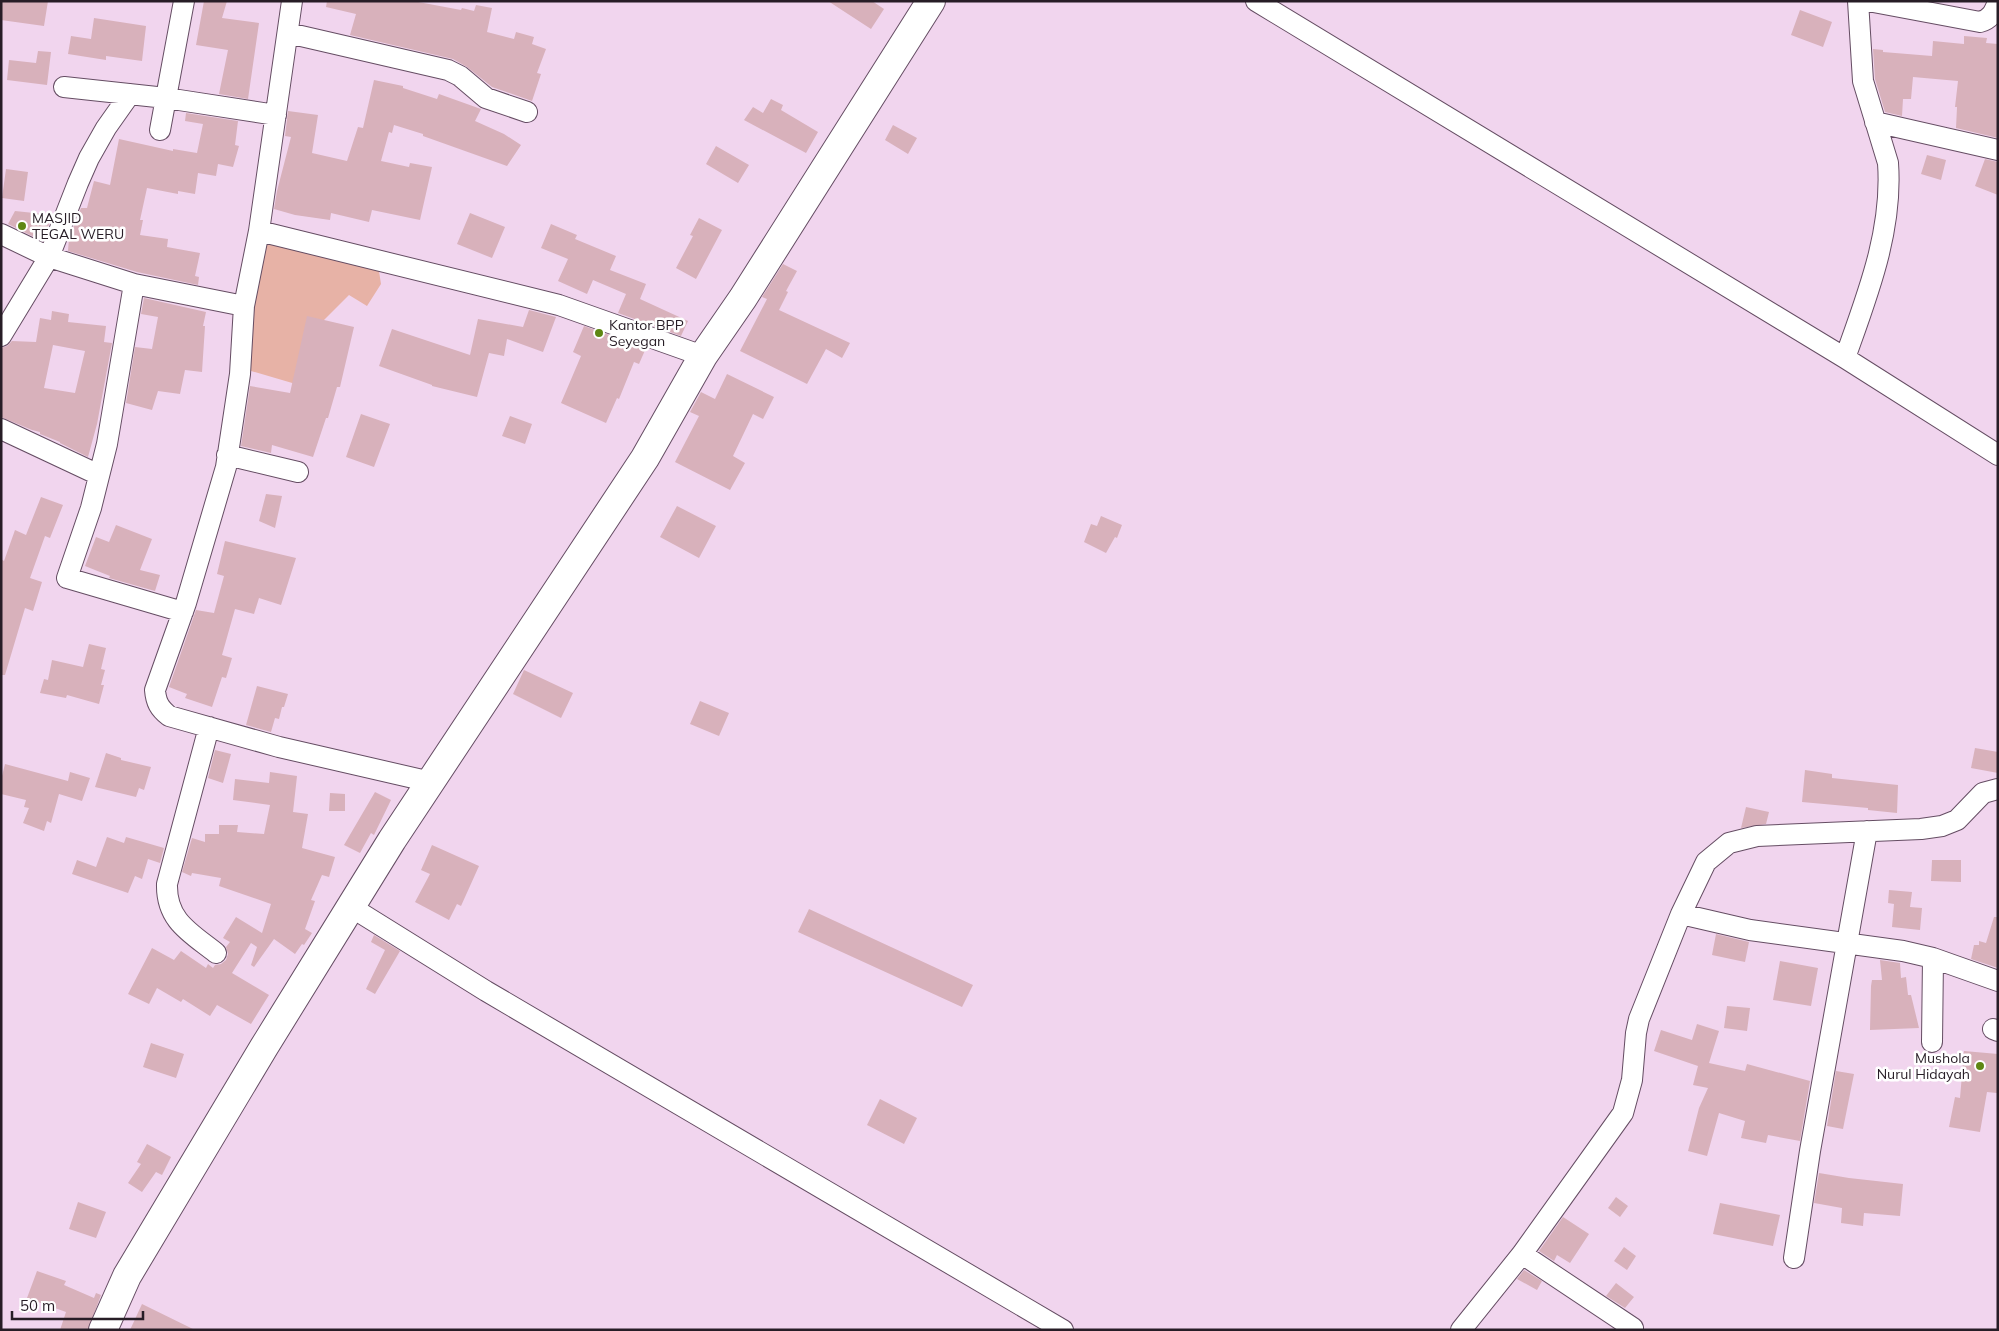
<svg xmlns="http://www.w3.org/2000/svg" width="1999" height="1331" font-family="Mulish,sans-serif">
<style>
.green{fill:#e7b2a6}
.building{fill:#d8b1bb;fill-rule:evenodd}
.lines{fill:none;stroke-linecap:round;stroke-linejoin:round}
.minor-casing{stroke:#654d63;stroke-width:22}
.secondary-casing{stroke:#654d63;stroke-width:30}
.minor{stroke:#fff;stroke-width:20}
.secondary{stroke:#fff;stroke-width:28}
.poi-dot{fill:#5e8713;stroke:#fff;stroke-width:2}
.labels{text-anchor:middle;dominant-baseline:central;stroke-width:5;stroke-linejoin:round;paint-order:stroke}
.poi-label{font-size:14px;fill:#271d26;stroke:#fff;text-anchor:start}
</style>
<rect width="100%" height="100%" fill="#f1d5ee"/>
<!-- green -->
<path class="green" d="M272,240L378,265L381,284L367,306L349,295L324,320L299,385L241,368L255,243Z"/>
<!-- building -->
<path class="building" d="M2,1H48L44,26L1,20Z
M204,1H227L222,18L259,23L248,99L219,94L228,50L196,45Z
M327,1H413L461,10L462,8L474,11L476,5L492,8L487,32L514,39L516,32L534,37L532,44L546,49L537,73L541,74L532,101L492,87L467,67L453,59L350,35L356,14L326,7Z
M828,1H872L884,9L871,29Z
M1800,10L1832,22L1823,47L1791,35Z
M94,18L146,26L142,61L106,56V60L68,54L71,36L91,39Z
M1964,36L1987,38L1986,43L1998,44V138L1956,128L1957,107H1955L1958,81L1913,77L1911,99H1903L1902,116L1885,112L1875,79L1873,49L1883,50V52L1932,56L1933,41L1964,44Z
M38,51L51,52L47,85L7,80L9,60L36,63Z
M374,80L403,86V88L437,99L439,94L481,109L475,121L504,134L521,145L507,166L423,136V134L394,125L392,133L389,132L381,161L409,167L410,163L432,167L420,220L372,210L369,222L331,213L330,220L295,215L274,209L277,191L291,137L285,136L288,111L318,115L312,153L347,161L358,127L363,128Z
M771,99L783,105L781,110L818,132L806,153L744,120L753,107L763,113Z
M186,113L238,121L235,145L239,146L233,167L218,164L216,176L198,173L195,194L178,191V194L147,188L140,220H143L140,235L168,239L167,247L200,253L195,276L199,277L198,285L137,272L68,251L69,238L81,208H87L94,181L110,185L119,139L173,151V149L197,153L203,124L185,121Z
M893,125L917,138L908,154L885,140Z
M716,146L749,165L738,183L706,164Z
M1927,155L1946,160L1941,180L1921,174Z
M1985,159L1998,162V195L1975,186Z
M6,169L28,172L24,201L2,198Z
M15,211L53,215L44,236H32L8,224Z
M470,213L505,227L492,258L457,244Z
M699,218L722,230L696,279L676,268L693,236L690,235Z
M551,224L577,235L575,239L616,256L610,270L646,284L640,299L688,321L681,336L618,313L626,294L593,280L587,294L558,281L568,259L541,248Z
M783,264L797,271L786,291L788,292L779,310L850,343L842,358L826,349L807,384L740,351L767,299L762,297Z
M144,298L206,312L203,326H205L202,372L185,370L180,394L158,391L152,410L126,403L135,347L152,349L158,317L141,314Z
M529,310L556,317L543,352L507,339L504,356L489,353L477,397L432,386V385L379,366L392,329L470,355L478,319L523,327Z
M52,311L69,314L68,322L106,326L104,342L112,343L97,424L88,457L60,443V442L40,434V432L32,430L1,417V348L7,346L12,341L36,342L40,318L51,320ZM53,345L85,351L75,393L44,388Z
M307,316L354,327L340,387H337L328,418H326L313,457L272,445L271,453L241,446L250,386L290,393Z
M584,326L646,348L639,364L634,362L619,399L617,398L606,423L561,403L581,356L573,352Z
M727,374L774,397L763,419L753,414L733,456L745,463L730,490L675,462L699,416L690,412L701,392L715,399Z
M361,414L390,424L374,467L346,457Z
M510,416L532,424L525,444L502,436Z
M266,494L282,496L275,528L259,521Z
M41,497L63,505L50,538L45,536L30,578L42,582L33,611L25,608L5,675H1V559L4,561L15,530L26,535Z
M677,506L716,526L699,558L660,537Z
M1101,516L1122,525L1117,538L1115,537L1106,553L1084,542L1091,524L1097,526Z
M116,525L152,539L140,570L160,575L155,591L109,578L110,576L85,566L96,537L109,542Z
M225,541L296,558L281,605L259,598L254,614L235,609L222,655L232,658L226,678L222,677L212,707L185,698L187,694L169,687L196,610L214,613L224,576L217,574Z
M89,644L106,648L101,669L105,670L101,685H104L99,704L67,695L66,698L40,693L44,679L48,680L52,660L83,667Z
M524,670L573,693L561,718L513,694Z
M257,686L288,694L284,707H282L279,719L275,718L271,732L246,725Z
M700,701L729,713L719,736L690,724Z
M1975,748L1998,752V773L1971,768Z
M215,750L231,754L223,783L208,778Z
M106,753L121,758V760L151,767L144,790L139,788L136,797L95,787Z
M5,764L68,781L70,772L90,778L82,801L59,794L51,823L47,821L44,831L23,823L29,808L24,807L26,800L1,794V780Z
M1805,770L1832,774V778L1898,785L1897,813L1868,810V808L1802,802Z
M270,772L297,776L293,812L308,814L302,848L335,857L329,877L322,875L311,900L315,901L305,929L312,933L304,945L302,944L295,954L274,939L254,967L251,965L257,947L251,943L232,973L269,995L251,1024L217,1005L210,1016L183,999L181,1002L157,988L149,1004L128,994L152,948L174,960L181,951L206,968L208,964L213,968L215,965L221,964L226,960L228,954L226,947L230,942L223,938L236,917L262,933L271,904L219,886L221,878L192,873L191,876L182,872L192,838L205,842V834H219V825H238L237,832L264,834L270,805L233,800L235,779L269,783Z
M375,792L391,800L374,835L371,833L360,853L344,845Z
M330,793L345,794V811H329Z
M1746,807L1769,812L1766,824L1741,828Z
M107,837L124,843L126,837L164,848L160,863L148,859L142,879L135,876L128,893L72,874L77,860L96,867Z
M432,845L479,866L461,906L457,904L449,920L415,902L430,874L421,870Z
M1932,860H1961V882L1931,881Z
M1889,890L1912,892L1910,907L1922,908L1920,930L1892,927L1894,904L1888,903Z
M809,909L973,985L962,1007L798,932Z
M1994,917H1998V968L1971,959L1974,945H1979V941L1986,943Z
M1716,934L1749,942L1745,962L1712,955Z
M374,935L400,951L375,994L366,989L385,950L371,942Z
M1880,960L1900,963L1901,978L1906,977L1908,995H1911L1919,1028L1870,1030L1871,986L1872,980H1882Z
M1780,961L1818,968L1811,1006L1773,1000Z
M1727,1006L1750,1008L1747,1031L1724,1028Z
M1697,1024L1719,1031L1709,1063L1745,1071L1747,1064L1810,1081L1800,1141L1768,1135L1766,1143L1741,1138L1745,1121L1719,1113L1707,1156L1688,1151L1699,1108L1708,1088L1693,1085L1698,1066L1654,1051L1661,1030L1692,1040Z
M151,1043L184,1054L176,1078L143,1067Z
M1964,1051L1998,1054L1997,1093L1987,1092L1980,1132L1949,1127L1955,1097L1960,1098Z
M1836,1071L1854,1074L1843,1129L1827,1126Z
M880,1099L917,1118L904,1144L867,1125Z
M147,1144L171,1157L162,1175L156,1172L142,1192L128,1183L141,1164L137,1162Z
M1819,1173L1849,1178L1903,1184L1900,1216L1864,1213L1863,1226L1841,1223L1842,1208L1814,1203Z
M1616,1197L1628,1206L1620,1217L1608,1208Z
M78,1202L106,1212L96,1238L69,1229Z
M1720,1203L1780,1215L1773,1246L1713,1234Z
M1563,1217L1589,1234L1570,1263L1557,1255L1554,1261L1539,1251Z
M1624,1247L1636,1256L1627,1270L1614,1261Z
M1524,1270L1542,1281L1537,1290L1517,1279Z
M37,1271L66,1281L64,1285L94,1298L96,1293L101,1295L88,1330H60L66,1312L27,1298Z
M1616,1283L1634,1297L1625,1308L1606,1296Z
M142,1304L195,1330H130Z"/>
<g class="lines">
<defs>
<path id="minor" d="M1256,1L1845,358L1998,455
M1868,1L1980,22C1991,19 1994,12 1998,2
M288,33L448,70L460,76L486,98L527,112
M64,87L166,98L276,115
M1875,122L1998,150
M160,130L184,1
M259,231L292,1
M1,234L49,257L134,284L244,306
M134,284L107,444L91,508L67,578L183,612
M1,336L49,257L78,183L89,158L106,128L130,94
M1845,358C1867,296 1893,231 1888,163L1863,81L1858,1
M1,429L99,475
M227,455L298,472
M209,727L167,884C166,921 191,933 216,953
M431,782L279,747L169,716C159,708 156,702 155,690L186,603L226,467L240,374L244,306L259,231L559,305L703,356
M351,907L486,991L1063,1330
M1681,914L1750,930L1903,951L1933,958L1932,1042
M1933,958L1998,981
M1993,1029L1998,1031
M1522,1254L1633,1328
M1794,1258L1810,1151L1867,831
M1461,1330L1522,1254L1623,1113L1632,1080L1636,1033L1639,1019L1681,914L1706,862L1729,843L1757,836L1921,829L1942,826L1957,820L1983,793L1998,789"/>
<path id="secondary" d="M103,1330L127,1276L264,1047L392,840L645,458L703,356L743,298L931,1"/>
</defs>
<!-- minor casing -->
<use href="#minor" class="minor-casing"/>
<!-- secondary casing -->
<use href="#secondary" class="secondary-casing"/>
<!-- minor -->
<use href="#minor" class="minor"/>
<!-- secondary -->
<use href="#secondary" class="secondary"/>
</g>
<!-- markers -->
<g class="poi-dot">
<circle cx="22" cy="226" r="5"/>
<circle cx="599" cy="333" r="5"/>
<circle cx="1980" cy="1066" r="5"/>
</g>
<g class="labels">
<!-- poi labels -->
<g class="poi-label">
<text x="32" y="218">MASJID<tspan x="32" dy="16">TEGAL WERU</tspan></text>
<text x="609" y="325">Kantor BPP<tspan x="609" dy="16">Seyegan</tspan></text>
<text x="1970" y="1058" text-anchor="end">Mushola<tspan x="1970" dy="16">Nurul Hidayah</tspan></text>
</g>
</g>
<!-- border -->
<rect width="1999" height="1331" fill="none" stroke="#271d26" stroke-width="5"/>
<!-- scale -->
<path d="M12 1311v8h131v-8" fill="none" stroke="#271d26" stroke-width="2.5"/>
<text x="20" y="1311" font-size="15" fill="#271d26" stroke="#ffffff" stroke-width="4" paint-order="stroke">50 m</text>
</svg>
